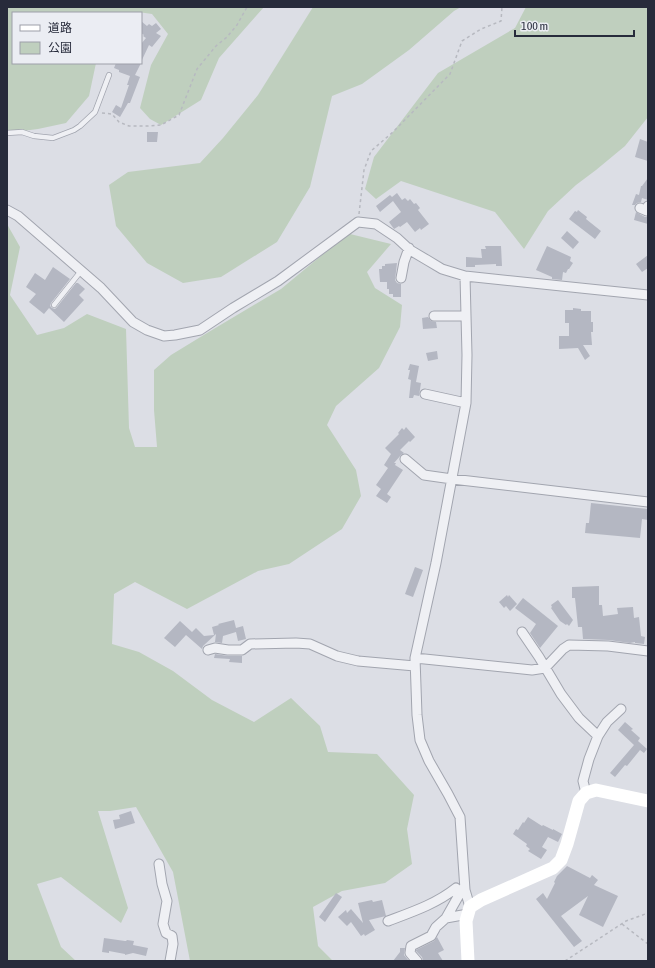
<svg xmlns="http://www.w3.org/2000/svg" width="655" height="968" font-family="'Asap Condensed','Noto Sans JP',sans-serif">
<style>
.green{fill:#bfcfbe}
.building{fill:#b4b7c2}
.lines{fill:none;stroke-linecap:round;stroke-linejoin:round}
.lane-casing{stroke:#a2a5af;stroke-width:6}
.street-casing{stroke:#a2a5af;stroke-width:11}
.path{stroke:#b7b9c0;stroke-width:1.5;stroke-dasharray:3 3;stroke-linecap:butt}
.lane{stroke:#eff0f4;stroke-width:4.5}
.street{stroke:#eff0f4;stroke-width:9}
.secondary{stroke:#fff;stroke-width:13}
</style>
<rect width="100%" height="100%" fill="#dcdee5"/>
<!-- green -->
<path class="green" d="M7,7H264L219,58L201,100L161,125L150,119L140,108L151,65L168,34L152,14L138,12L137,13H13V63H96L89,96L66,123L38,129L7,133Z
M313,7H461L454,11L409,50L362,84L332,96L310,187L277,242L221,277L183,283L147,263L116,226L109,185L128,172L200,163L223,138L258,95Z
M526,7H648V117L625,146L596,170L576,185L548,211L524,249L495,212L401,181L376,199L365,189L374,157L438,73L515,28Z
M7,224L20,247L10,295L37,335L64,328L87,314L126,329L129,428L135,447H157L154,410V370L171,355L207,333L281,289L322,255L350,234L391,244L367,272L375,288L402,305L400,327L379,368L336,406L327,425L356,470L361,496L342,529L289,564L258,571L187,609L135,582L114,594L112,644L139,652L173,671L212,700L254,722L291,698L320,726L328,752L377,754L414,795L407,829L412,864L385,883L342,891L313,907L318,946L333,961H190L173,872L136,807L110,811H98L128,908L121,923L61,877L37,884L61,947L76,961H7Z"/>
<!-- building -->
<path class="building" d="M141,21L147,26L149,24L152,26L156,23L161,29L156,33L161,36L152,47L149,45L141,62V44L146,38L143,36L144,35L141,33Z
M116,63H141L135,75L140,77L130,103H128L120,117L112,112L116,105L121,108L129,85H127L130,76L119,72V70L114,68Z
M147,132H158L157,142H147Z
M640,139L648,142V161L635,157Z
M648,178V200L642,198L641,202L637,203L635,205H632L636,194L639,195L641,186H642Z
M397,193L402,200L405,198L408,201L410,199L414,204L416,203L420,208L418,210L429,224L421,230L420,228L415,232L407,222L400,227L399,226L394,229L389,222L401,212L393,201L380,212L376,206L390,195L392,197Z
M578,210L587,217L586,219L601,231L595,239L569,219L575,211L577,212Z
M636,212L645,217H648V224L634,220Z
M567,231L579,242L573,249L561,238Z
M485,246H501L502,266H496V264L475,265V267H466V257L482,258L481,249H486Z
M547,246L571,257L570,261L573,263L569,269H568L566,273L563,272L562,280L552,279V277L536,270Z
M648,255V268L642,272L636,264Z
M397,263L395,280L397,283L401,284V297H393V294H389V289H387V282H380L379,269H382V266H385V264Z
M53,267L70,279L51,303L50,306L52,308L55,309L57,307L76,283H78L85,289L79,295L84,300L64,322L49,308L44,314L29,302L36,294L26,287L35,273L45,280Z
M573,308L581,309V311H591V322H593V332H591L592,345H583L590,356L585,360L578,348L559,349V336H569V323H565V310H573Z
M428,317L431,321L436,322L437,328L423,329L422,318Z
M437,351L438,359L428,361L426,353Z
M410,364L419,366L416,382L421,383L419,396L414,395L413,398H409L411,380L408,379L410,370H408Z
M406,427L415,437L410,442L409,441L400,450L404,453L401,455L394,463H396L395,465L403,470L387,494L391,497L387,503L376,496L381,489L376,485L388,468L384,465L391,454L385,448L399,434L398,433L402,428L404,430Z
M591,503L648,509V520L642,519L640,538L585,533L586,523H589Z
M415,567L423,570L413,597L405,594Z
M599,586V605H602L603,616L618,614L617,608L633,607L634,618L639,617L641,636L645,637L644,644L635,643V642L630,643L609,640L583,639L582,627H578L575,598H572V587Z
M507,595L508,597L509,595L517,604L510,611L506,606L504,608L499,602Z
M523,598L558,626L540,648L530,633L536,624L515,608Z
M558,600L573,620L569,626L567,624L566,625L560,621L551,608L552,607L551,605Z
M234,620L236,628L243,626L246,639L238,641L236,632L223,636L222,643L215,642L216,634L203,646L202,649L186,635L175,647L164,638L180,621L192,632L196,628L204,636L214,635L212,627L219,625L218,624Z
M215,654L228,656H242V663L229,662L230,659L214,658Z
M625,722L633,729L631,730L640,738L638,741L647,749L644,753L640,750L627,766L625,765L615,777L610,773L634,745L618,730Z
M131,811L135,823L115,829L113,820L120,819L119,815Z
M528,817L542,826L543,825L553,830V829L562,834L558,842L548,837L542,847L547,850L541,859L528,851L530,849L526,846L527,844L513,834L516,829L518,830L523,822L524,823Z
M567,866L590,878L592,875L598,880L594,885L618,896L603,927L579,915L588,896L561,916L582,941L574,947L536,899L543,893L547,899L555,883L554,882L557,876Z
M336,893L342,897L325,922L319,917Z
M372,900L373,902L382,900L386,916L369,920L375,930L365,936L364,934L361,936L351,922L347,926L338,917L346,910L347,913L351,909L363,923L358,903Z
M437,937L444,950L438,953L443,961H423L422,957L416,951V950L434,941Z
M104,938L125,941H126L127,940L134,941L133,945L148,948L146,956L133,953L125,955V954L109,951V953L102,952Z
M400,948H405L404,955L409,961H393L400,952Z"/>
<g class="lines">
<defs>
<path id="lane" d="M7,133L22,132L34,136L53,138L74,130L80,126L95,112L109,75
M54,305L81,271"/>
<path id="street" d="M640,208L647,211L648,206
M7,210L18,216L101,288L133,322L147,330L164,336L175,335L200,330L233,308L278,281L358,222L376,224L397,238L410,250L427,260L442,269L465,276L648,295
M465,276L467,355L466,403L436,563L415,658L417,715L420,740L429,761L448,794L460,817L465,890L470,907
M401,278L404,262L409,248
M434,316H466
M425,394L466,403
M405,459L424,475L452,479L648,502
M522,632L539,657L561,694L579,718L598,736
M208,650L215,648L228,650H242L250,644L296,643L310,644L337,656L358,661L415,666
M415,658L532,670L545,668L563,649L569,645L608,646L648,651
M586,793L583,781L589,759L598,736L607,722L621,709
M159,864L162,884L167,901L163,924L166,933L172,936L173,944L170,961
M388,921C412,912 436,904 456,888L460,891L459,895L446,918
M417,961L410,953L411,946L431,936L436,927L446,918L468,914"/>
</defs>
<!-- lane casing -->
<use href="#lane" class="lane-casing"/>
<!-- street casing -->
<use href="#street" class="street-casing"/>
<!-- path -->
<path class="path" d="M102,113L112,114L119,122L129,126H147L161,125L179,115L197,69L216,46L227,37L237,25L247,7
M359,214L364,170L371,151L393,132L450,74L462,41L481,29L501,21L502,7
M622,924L648,944
M565,961L626,921L648,913"/>
<!-- lane -->
<use href="#lane" class="lane"/>
<!-- street -->
<use href="#street" class="street"/>
<!-- secondary -->
<path class="secondary" d="M468,961L466,921L470,907L481,900L553,868L561,860L567,844L579,801L586,793L596,790L648,801"/>
</g>
<!-- border -->
<rect width="655" height="968" fill="none" stroke="#272b3b" stroke-width="16"/>
<!-- legend -->
<rect x="12" y="12" width="130" height="52" fill="#ebedf3" stroke="#9d9fa9"/>
<rect x="20" y="25" width="20" height="6" fill="#ffffff" stroke="#9d9fa9"/>
<text x="48" y="32" font-size="12" fill="#272b3b">道路</text>
<rect x="20" y="42" width="20" height="12" fill="#bfcfbe" stroke="#9d9fa9"/>
<text x="48" y="52" font-size="12" fill="#272b3b">公園</text>
<!-- scale -->
<path d="M515 30v6h119v-6" fill="none" stroke="#272b3b" stroke-width="2"/>
<text x="521" y="30" font-size="12" fill="#272b3b" stroke="#ebedf3" stroke-width="3" paint-order="stroke">100 m</text>
</svg>
